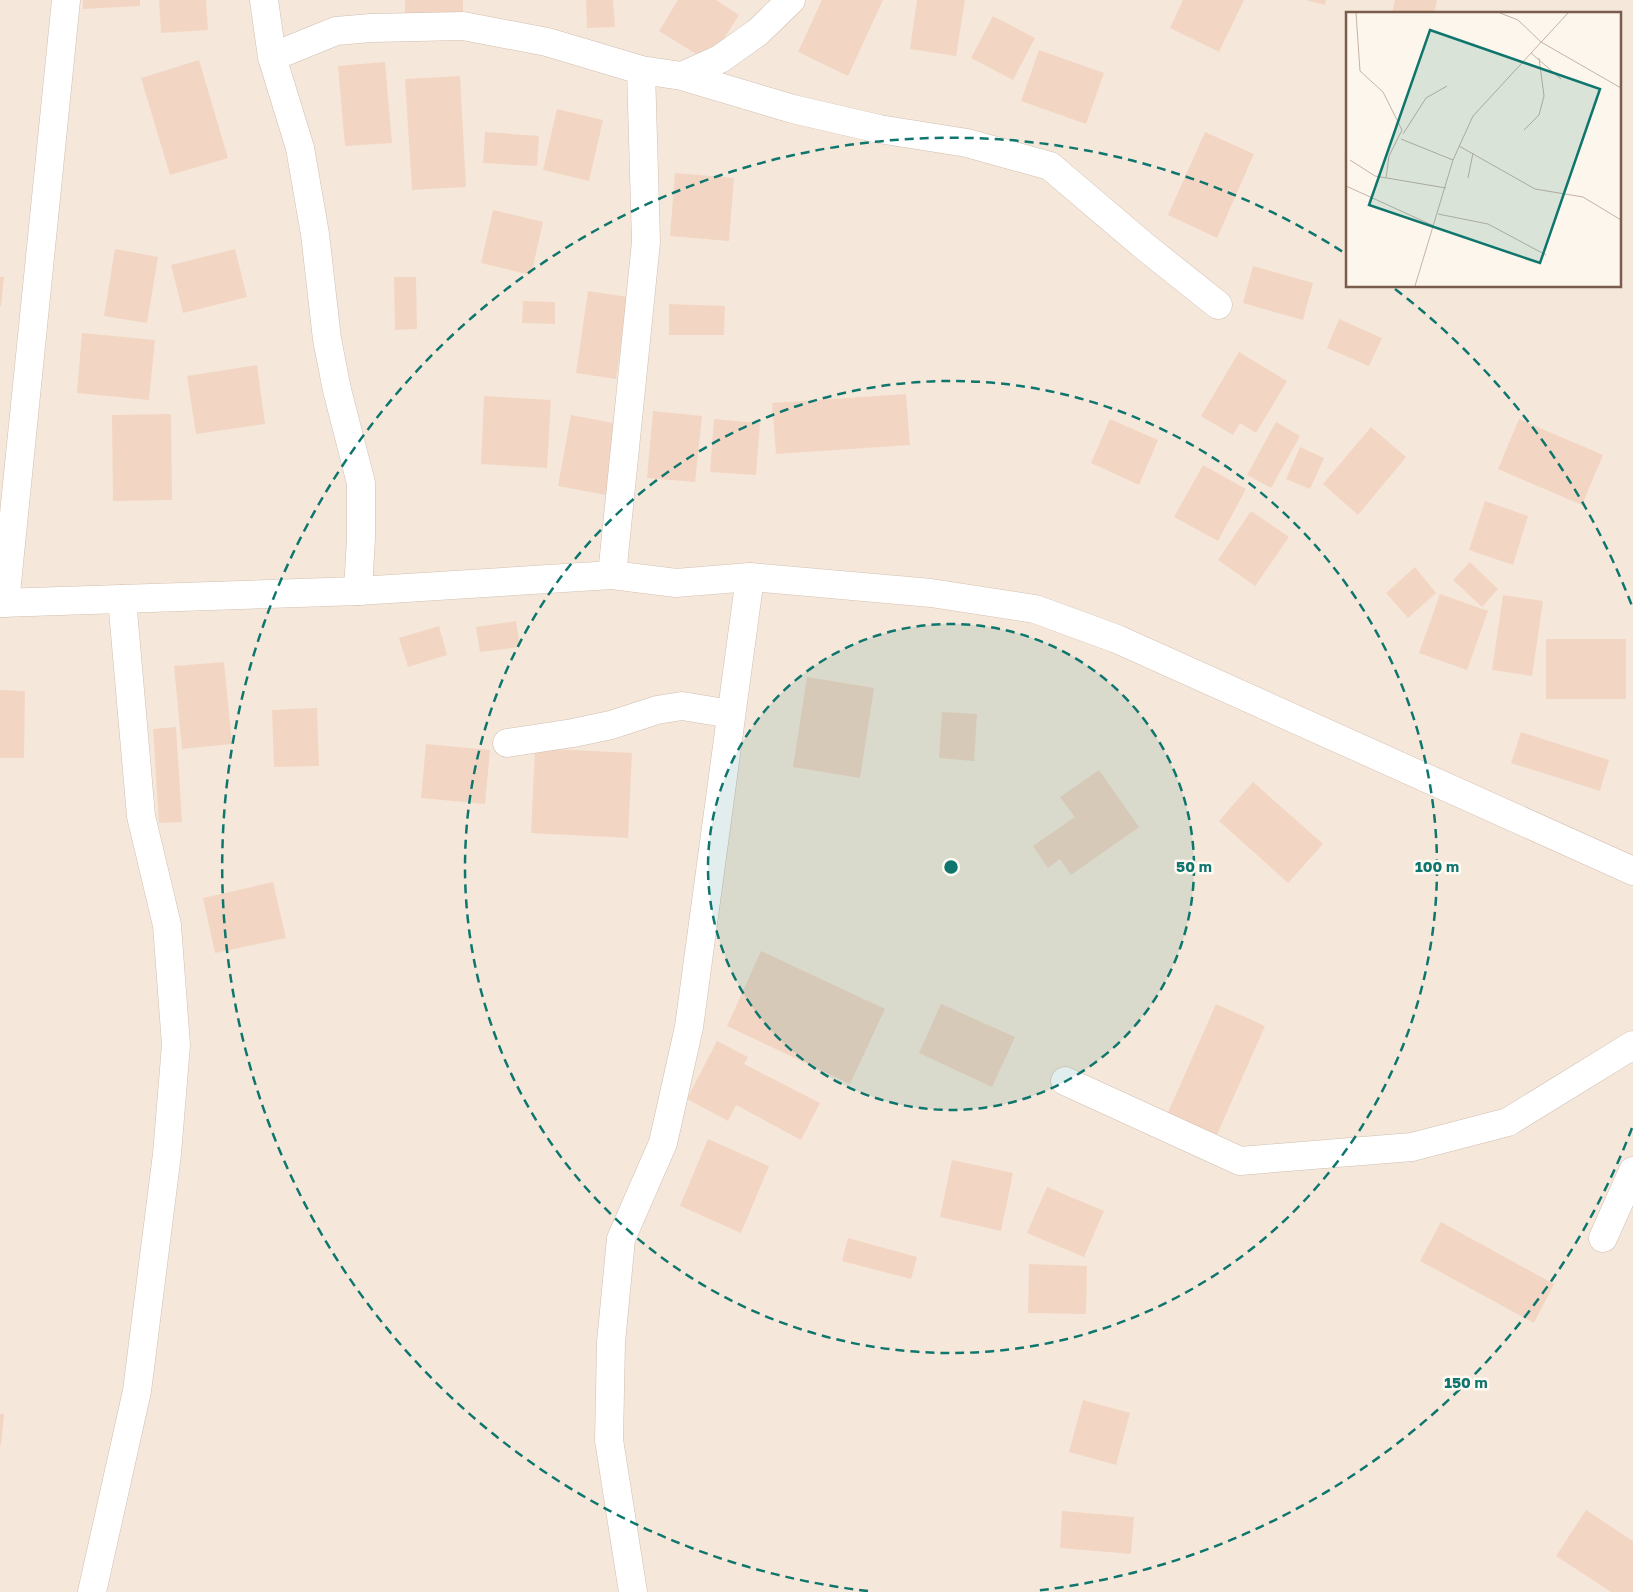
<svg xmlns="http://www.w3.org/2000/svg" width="1633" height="1592" font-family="'Golos Text',sans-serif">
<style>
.residential{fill:#f5e8da;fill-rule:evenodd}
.building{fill:#f3d5c3}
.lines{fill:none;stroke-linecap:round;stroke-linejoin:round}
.street-casing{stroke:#d1beb0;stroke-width:29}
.secondary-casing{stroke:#d6c0b0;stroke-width:29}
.street{stroke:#fff;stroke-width:28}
.secondary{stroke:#fff;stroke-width:28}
.ring{fill:none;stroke:#0f766e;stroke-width:2.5;stroke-dasharray:9 6}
.inset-road{fill:none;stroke:#c5b3a7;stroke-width:1}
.view{fill:#0f766e;fill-opacity:0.15;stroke:#0f766e;stroke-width:2.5}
.inset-edge{fill:none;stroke:#7a5c4d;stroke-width:2.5}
.centre{fill:#0f766e;stroke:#fffaf3;stroke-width:2.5}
.ring-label{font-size:15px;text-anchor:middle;font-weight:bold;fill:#0f766e;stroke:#fffaf3;stroke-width:5;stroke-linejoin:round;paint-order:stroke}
</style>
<rect width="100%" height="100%" fill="#fdf6ec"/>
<!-- residential -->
<path class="residential" d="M0,0H1633V1592H0ZM1347,14H1619V286H1347Z"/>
<!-- building -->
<path class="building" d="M83,0H140V6L83,9Z
M159,0H206L208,30L161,33Z
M405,0H463V20L405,21Z
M586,0H613L615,27L587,28Z
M678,0H716L739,15L709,62L659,31Z
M822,0H883L848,76L798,52Z
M917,0H965L956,56L910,49Z
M1183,0H1244L1219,52L1170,28Z
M1306,0H1326L1325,5Z
M1395,0H1437L1434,14H1392Z
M993,16L1035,38L1013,80L971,58Z
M1039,50L1104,73L1086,124L1021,101Z
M199,60L228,158L170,175L141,78Z
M385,62L392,143L345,146L338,66Z
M460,76L466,187L412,190L405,79Z
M557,109L603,120L589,181L543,170Z
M485,132L539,136L537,166L483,163Z
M1205,132L1254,154L1217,238L1168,215Z
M675,173L734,178L729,241L670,236Z
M493,210L543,222L531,275L481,263Z
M115,249L158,257L147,323L104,316Z
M235,249L247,297L183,313L171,265Z
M1253,266L1313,283L1303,320L1243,303Z
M0,277H4L1,306H0Z
M394,277H416L417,329L395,330Z
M588,291L628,297L616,379L576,373Z
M523,301L555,302V324L522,323Z
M669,304L725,306L724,335H669Z
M1339,319L1382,338L1369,366L1327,348Z
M82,333L155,340L149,400L77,393Z
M1239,352L1287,381L1256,433L1240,423L1233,435L1201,416Z
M257,365L265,424L196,434L187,376Z
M906,394L910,445L776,454L772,403Z
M484,396L551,400L547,468L481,464Z
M653,411L702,416L695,482L647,478Z
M171,414L172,500L113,501L112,415Z
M571,415L619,424L606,495L558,486Z
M714,419L760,423L756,475L710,472Z
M1110,419L1158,440L1139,485L1091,463Z
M1519,419L1603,455L1582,505L1498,469Z
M1276,422L1300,436L1271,488L1247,475Z
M1371,427L1406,457L1358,515L1323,484Z
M1300,447L1324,458L1310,489L1286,479Z
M1203,465L1246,489L1218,541L1174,517Z
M1485,501L1528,516L1513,565L1469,550Z
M1251,511L1289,537L1255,586L1218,560Z
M1470,562L1498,589L1482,607L1453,580Z
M1415,567L1436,593L1408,618L1386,593Z
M1440,594L1488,611L1467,670L1419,653Z
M1503,595L1543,601L1532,676L1492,670Z
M516,621L520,647L480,652L476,627Z
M439,626L447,655L408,667L399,638Z
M1546,639H1626V699H1546Z
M224,662L232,744L182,749L174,666Z
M807,677L874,688L860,778L793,767Z
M0,690L25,691L24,758H0Z
M317,708L319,766L274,767L272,710Z
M942,712L977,714L974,761L939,758Z
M176,727L182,822L159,823L153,729Z
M1521,732L1609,760L1600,791L1511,763Z
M426,744L490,750L485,804L421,798Z
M535,748L632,753L628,838L531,833Z
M1099,770L1139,827L1071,875L1060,859L1048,868L1033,846L1075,817L1060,797Z
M1253,782L1323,844L1288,883L1219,821Z
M273,882L286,938L215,953L203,898Z
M761,951L885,1009L850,1084L727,1026Z
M941,1004L1015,1037L992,1087L919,1053Z
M1216,1004L1265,1026L1215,1139L1166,1117Z
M717,1041L748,1057L744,1064L820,1103L801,1140L736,1105L728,1121L687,1099Z
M708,1139L769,1166L741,1233L680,1206Z
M952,1160L1013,1173L1001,1231L940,1217Z
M1047,1187L1104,1211L1084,1257L1027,1233Z
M1441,1222L1554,1284L1534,1323L1420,1261Z
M848,1238L917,1257L911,1279L842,1261Z
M1029,1264L1087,1266L1086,1314L1028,1313Z
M1083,1400L1130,1413L1116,1465L1069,1452Z
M0,1414H4L1,1445H0Z
M1586,1510L1633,1541V1592H1611L1556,1556Z
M1062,1511L1134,1517L1131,1554L1060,1548Z"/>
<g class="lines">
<defs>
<path id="street" d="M264,0L272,57L300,148L315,234L327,339L337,390L361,483V538L358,591
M272,57L336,31L371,28L463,26L547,42L641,70L682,76L720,59L758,32L791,0
M682,76L793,109L879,129L967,143L1050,166L1144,246L1218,305
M612,575L646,242L641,70
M5,603L66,0
M507,743L573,733L611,725L657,710L682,706L731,714
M1065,1081L1240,1161L1412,1147L1508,1122L1633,1045
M1603,1238L1633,1171
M92,1592L137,1391L167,1154L176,1045L167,925L141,816L122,599
M633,1592L609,1440L611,1342L621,1239L663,1143L689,1027L750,577"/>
<path id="secondary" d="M0,603L358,591L612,575L676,583L750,577L931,593L1035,609L1117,639L1633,871"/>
</defs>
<!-- street casing -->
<use href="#street" class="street-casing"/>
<!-- secondary casing -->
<use href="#secondary" class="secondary-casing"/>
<!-- street -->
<use href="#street" class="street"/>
<!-- secondary -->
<use href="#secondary" class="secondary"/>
</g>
<!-- distance rings -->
<circle cx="951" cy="867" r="243" fill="#0f766e" fill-opacity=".12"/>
<g class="ring">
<circle cx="951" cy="867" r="243"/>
<circle cx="951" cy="867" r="486"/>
<path d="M1632 1128A729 729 0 0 1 1034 1591M868 1591A729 729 0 1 1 1343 252M1395 289A729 729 0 0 1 1632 606"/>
</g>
<!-- overview -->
<g transform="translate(1346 12)">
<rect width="275" height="275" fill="#fdf6ec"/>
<path class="inset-road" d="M10,1L14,59L37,80L56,118L43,144L40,166M154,1L172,8L195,30L275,76M185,41L215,67M178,118L193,103L198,84L193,46M57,122L80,86L101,74M55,127L107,148M113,134L189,177L237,185L275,208M4,148L29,164L100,176M122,166L127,141M0,174L88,214M92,202L142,212L200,243M69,274L107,148L127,104L222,1"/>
<path class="view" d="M84,18L254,77L194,251L23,193Z"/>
<rect width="275" height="275" class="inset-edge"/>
</g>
<circle cx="951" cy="867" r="8" class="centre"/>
<g class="ring-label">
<text x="1194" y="872">50 m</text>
<text x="1437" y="872">100 m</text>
<text x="1466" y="1388">150 m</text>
</g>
</svg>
